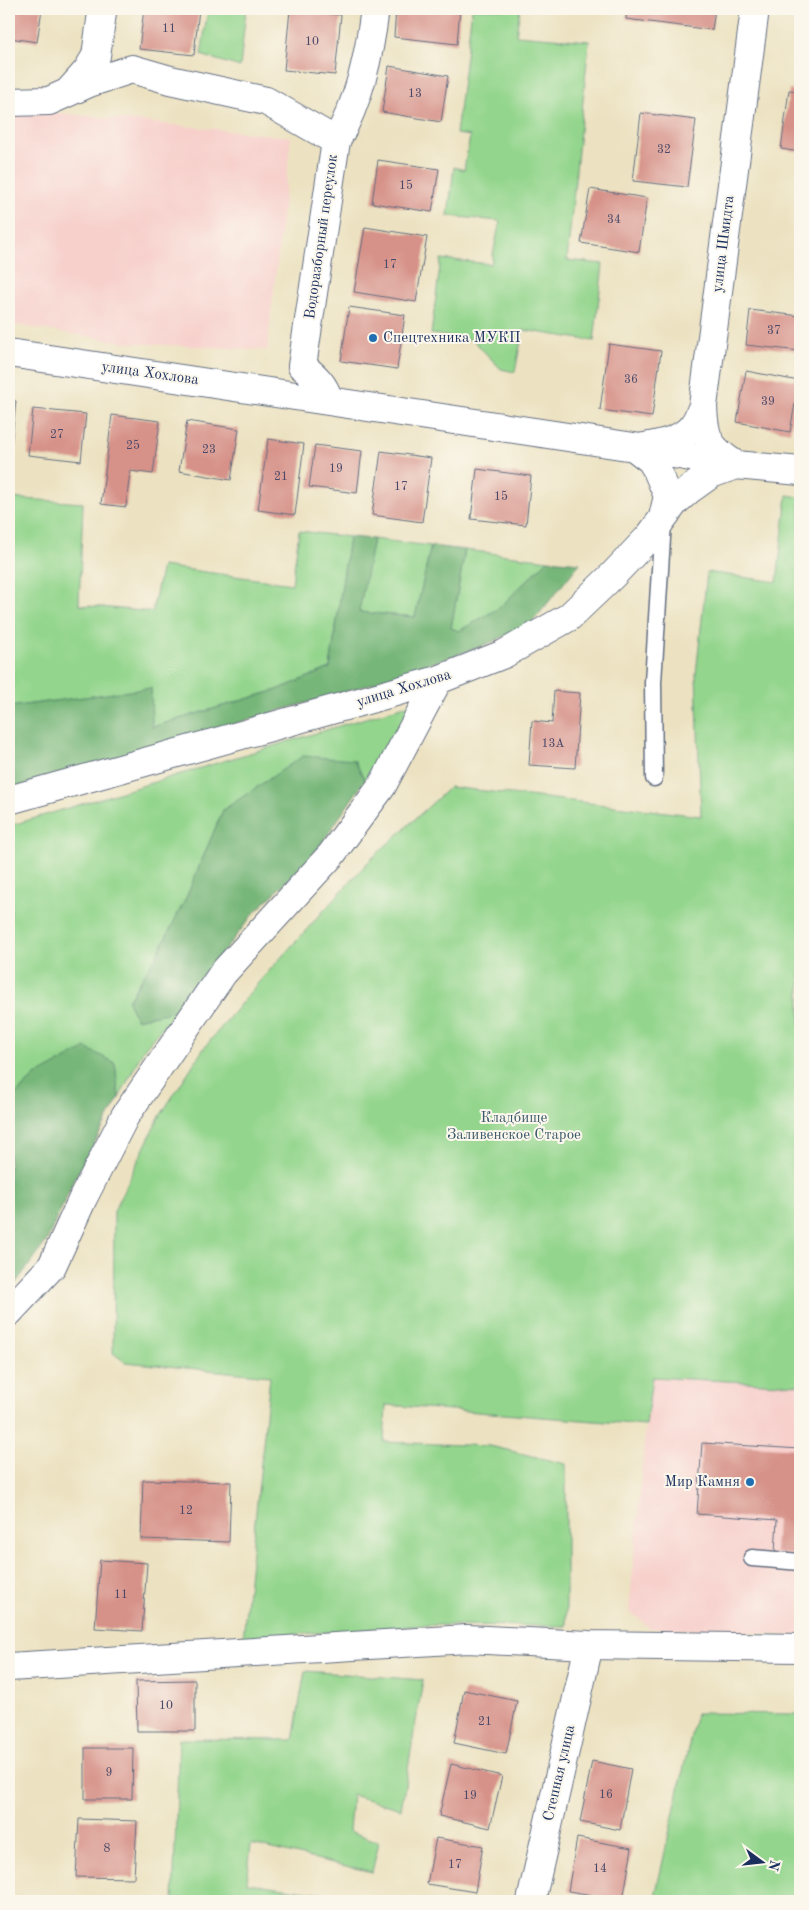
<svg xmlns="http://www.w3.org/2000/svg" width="809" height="1910" font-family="'Old Standard TT',serif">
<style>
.built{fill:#f7d0cc}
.green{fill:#93d58c;stroke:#578275}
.forest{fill:#76b678;stroke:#48726b}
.building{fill:#d69188}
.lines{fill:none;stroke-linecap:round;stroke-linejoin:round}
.lane-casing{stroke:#646e81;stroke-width:19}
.street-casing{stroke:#646e81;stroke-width:30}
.lane{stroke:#fff;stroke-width:16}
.street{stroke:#fff;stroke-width:28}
.poi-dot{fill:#1f6fb2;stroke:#fbf7ec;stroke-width:2}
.labels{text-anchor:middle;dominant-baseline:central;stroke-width:4;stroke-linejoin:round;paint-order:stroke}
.number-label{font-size:12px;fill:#4a4868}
.street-label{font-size:15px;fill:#1b2f5e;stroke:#fbf7ec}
.poi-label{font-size:15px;fill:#1b2f5e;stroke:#fbf7ec;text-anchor:start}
.park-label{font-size:15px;fill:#39586a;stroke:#fbf7ec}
</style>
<rect width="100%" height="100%" fill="#fbf7ec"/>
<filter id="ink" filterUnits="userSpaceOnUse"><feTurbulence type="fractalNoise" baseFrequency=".02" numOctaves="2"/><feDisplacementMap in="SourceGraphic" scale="10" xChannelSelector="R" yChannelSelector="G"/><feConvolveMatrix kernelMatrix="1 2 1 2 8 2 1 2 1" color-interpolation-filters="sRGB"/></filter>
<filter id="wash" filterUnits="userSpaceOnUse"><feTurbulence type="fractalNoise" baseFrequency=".0096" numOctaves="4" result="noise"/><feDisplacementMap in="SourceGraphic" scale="20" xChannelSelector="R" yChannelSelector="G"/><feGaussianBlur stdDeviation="1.12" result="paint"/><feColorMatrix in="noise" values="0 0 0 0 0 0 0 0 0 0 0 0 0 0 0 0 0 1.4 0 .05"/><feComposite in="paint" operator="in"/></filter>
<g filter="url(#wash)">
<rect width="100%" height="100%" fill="#ece2c1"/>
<!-- built -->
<path class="built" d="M9,108L291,137L267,350L130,343L9,324Z
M652,1377L800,1385V1635L650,1628L629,1611L646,1425Z"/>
<!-- green -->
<path class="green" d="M208,9H246L240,67L201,55Z
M472,9H520L516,35L589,41L567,260L603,264L594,341L523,330L515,372L501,369L473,340L431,334L441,259L491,264L500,221L448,216L454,167L464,170L470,136L456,134Z
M787,495L800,497V1385L652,1377L646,1425L386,1405L384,1442L490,1446L566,1464V1626L429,1625L243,1638L270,1376L125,1362L113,1353L114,1211L158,1119L204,1048L258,983L368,862L450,787L701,816L696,674L707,572L777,582Z
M9,498L83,503L79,605L152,612L162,566L292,584L299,531L349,537L330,668L277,690L152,727L151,689L9,707Z
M373,539L431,546L415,617L358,612Z
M465,550L548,560L499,608L459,631L451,629Z
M415,703L365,780L354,760L223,810L186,898L157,955L128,1000L136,1019L176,1011L143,1050L119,1098L115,1063L35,1076L9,1101V929L11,912L9,906V826Z
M305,1671L423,1680L401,1809L352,1795L349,1831L379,1842L372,1872L251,1844L247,1883L344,1896L343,1901H173L179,1739L293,1740Z
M696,1713L800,1714V1901H654Z"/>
<!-- forest -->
<path class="forest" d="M349,537L373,539L359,612L415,617L431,546L465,550L451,628L459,631L499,608L548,560L580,563L530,625L482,646L368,685L9,789V707L151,688L152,727L277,690L330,668Z
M303,756L354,760L365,780L313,856L255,912L176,1011L136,1019L128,1001L157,955L186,898L223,810Z
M86,1048L115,1063L119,1098L73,1182L46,1242L15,1284L9,1286V1101L35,1076Z"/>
<g id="blocks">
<!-- building -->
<path class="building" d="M9,9H42L37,42L9,38Z
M144,9H199L194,55L139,49Z
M396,9H460L457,44L394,37Z
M627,9H715L712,30L626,19Z
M290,10L341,15L335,75L284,70Z
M389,66L448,76L441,122L382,112Z
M789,90L800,91V152L781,149Z
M641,113L696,120L687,187L633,181Z
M378,160L439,169L432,212L372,203Z
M590,189L647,198L639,252L581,243Z
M365,227L427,237L416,302L354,292Z
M349,307L405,315L397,369L341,361Z
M750,310L800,316V351L746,345Z
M609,344L661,351L652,417L600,410Z
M746,371L799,381L790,432L737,422Z
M9,400L16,401L10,457H9Z
M33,409L86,414L81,461L28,455Z
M112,415L160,421L153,474L130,471L126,507L101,504Z
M187,421L239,429L231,480L179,471Z
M268,439L304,444L295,515L258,510Z
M315,445L362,451L357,493L309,487Z
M381,451L431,458L422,522L372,515Z
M477,469L531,476L526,525L471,519Z
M554,691L580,693L575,768L529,765L532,721L552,723Z
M702,1443L800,1449V1555L775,1553L777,1520L697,1514Z
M143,1480L231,1482L229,1542L141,1539Z
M100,1560L147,1563L142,1631L95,1628Z
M195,1680V1731H137L136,1681Z
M464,1690L517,1701L506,1754L454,1743Z
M85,1748H133L132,1799H85Z
M592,1761L631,1769L620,1830L580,1822Z
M451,1764L502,1776L490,1828L439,1816Z
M79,1819L137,1821L134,1878L76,1877Z
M436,1838L483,1846L475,1892L427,1884Z
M577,1838L632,1848L623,1900L568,1891Z"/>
</g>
</g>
<g filter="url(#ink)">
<use href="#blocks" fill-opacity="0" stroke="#646e81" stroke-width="1"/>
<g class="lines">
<defs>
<path id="lane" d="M654,778L653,682L663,522
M752,1558L800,1562"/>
<path id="street" d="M70,90L87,71L96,56L102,13
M9,102L49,101L89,83L132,69L170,80L266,101L336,141L302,366C315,376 324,384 329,400
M336,141C360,100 369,55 375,9
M9,353L634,447L736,465L800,471
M634,447L651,460L657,470L668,496L663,517
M644,447C661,444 684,440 694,424C698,419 700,412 703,406
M736,465C709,448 704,439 703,406L755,9
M9,800L438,680L504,654L569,617L612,576L649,537L675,502L690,489L711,474L736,465
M9,1312L52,1266L83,1198L125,1116L223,973L331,855L382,786L438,680
M9,1667L467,1639L589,1645L800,1648
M531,1901L589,1645"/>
</defs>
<!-- lane casing -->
<use href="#lane" class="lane-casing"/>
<!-- street casing -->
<use href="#street" class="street-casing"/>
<!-- lane -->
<use href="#lane" class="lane"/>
<!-- street -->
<use href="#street" class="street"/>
</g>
</g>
<!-- markers -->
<g class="poi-dot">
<circle cx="373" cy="338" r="5"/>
<circle cx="750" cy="1482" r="5"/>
</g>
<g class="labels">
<!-- number labels -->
<g class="number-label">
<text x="169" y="29">11</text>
<text x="312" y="42">10</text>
<text x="415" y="94">13</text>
<text x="664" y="150">32</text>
<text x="406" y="186">15</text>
<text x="614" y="220">34</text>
<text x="390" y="265">17</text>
<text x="774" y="331">37</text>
<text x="631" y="380">36</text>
<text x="768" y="402">39</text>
<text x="57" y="435">27</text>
<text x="133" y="446">25</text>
<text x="209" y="450">23</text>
<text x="336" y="469">19</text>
<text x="281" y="477">21</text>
<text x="401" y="487">17</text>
<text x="501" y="497">15</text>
<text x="553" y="744">13А</text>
<text x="186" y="1511">12</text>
<text x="121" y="1595">11</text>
<text x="166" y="1706">10</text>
<text x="485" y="1722">21</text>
<text x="109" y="1773">9</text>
<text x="606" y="1795">16</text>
<text x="470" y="1796">19</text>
<text x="107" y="1849">8</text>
<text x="455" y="1865">17</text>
<text x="600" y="1869">14</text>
</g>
<!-- street labels -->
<g class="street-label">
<text transform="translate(322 237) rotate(-82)">Водоразборный переулок</text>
<text transform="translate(724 244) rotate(-83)">улица Шмидта</text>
<text transform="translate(150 374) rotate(8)">улица Хохлова</text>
<text transform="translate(404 689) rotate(-17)">улица Хохлова</text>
<text transform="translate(560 1773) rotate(-77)">Степная улица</text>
</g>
<!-- poi labels -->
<g class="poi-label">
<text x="383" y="338">Спецтехника МУКП</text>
<text x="740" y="1482" text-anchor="end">Мир Камня</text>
</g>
<!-- park labels -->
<g class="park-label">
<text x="514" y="1118">Кладбище<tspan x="514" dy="17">Заливенское Старое</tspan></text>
</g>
</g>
<!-- margin -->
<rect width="809" height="1910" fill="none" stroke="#fbf7ec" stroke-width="30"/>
<!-- north arrow -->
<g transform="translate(762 1862) rotate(105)" stroke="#fbf7ec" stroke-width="4" paint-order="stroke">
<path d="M0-4L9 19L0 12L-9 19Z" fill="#1b2f5e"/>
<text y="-8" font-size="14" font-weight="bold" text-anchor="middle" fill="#1b2f5e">N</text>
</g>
</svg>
